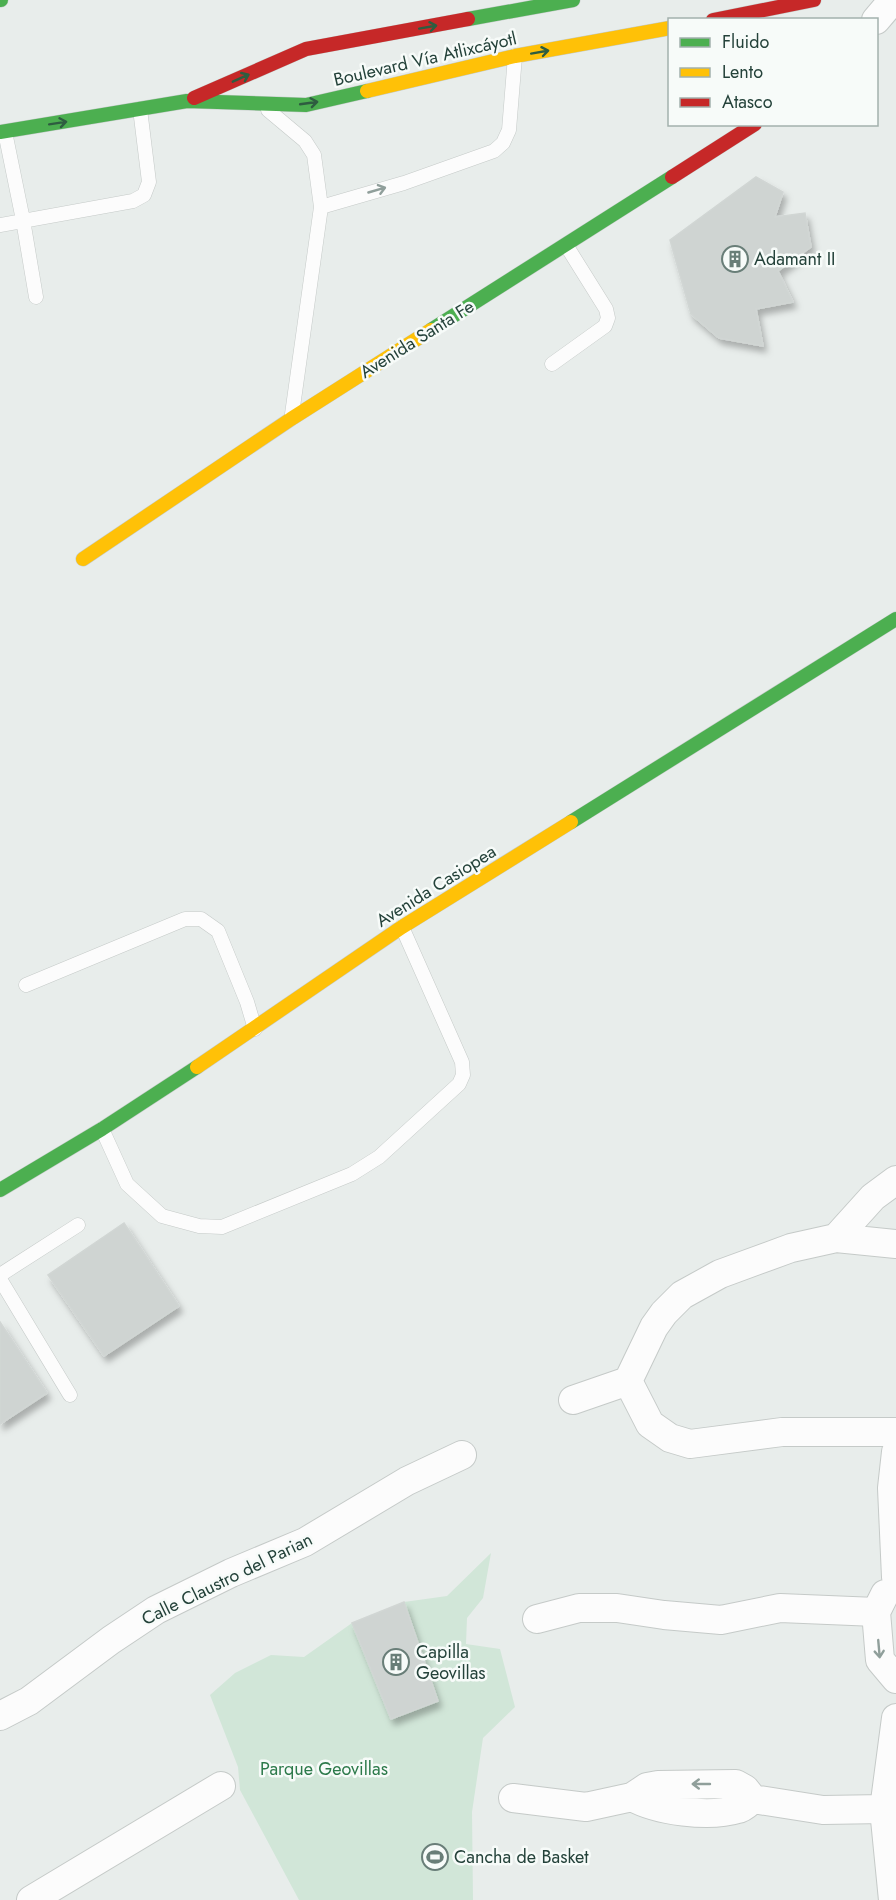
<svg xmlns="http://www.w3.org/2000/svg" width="896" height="1900" font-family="Jost,sans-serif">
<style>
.green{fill:#d1e6d8}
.building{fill:#cfd4d2;stroke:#d1d6d4;stroke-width:1.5;filter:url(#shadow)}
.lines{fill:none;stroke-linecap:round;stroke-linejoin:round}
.lane-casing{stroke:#c5cac8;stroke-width:15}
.street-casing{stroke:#c5cac8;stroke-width:30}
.fast-casing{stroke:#c3cbc8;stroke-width:15}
.slow-casing{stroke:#c3cbc8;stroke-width:15}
.jam-casing{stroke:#c3cbc8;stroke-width:15}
.lane{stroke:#fcfcfc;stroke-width:14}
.street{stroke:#fcfcfc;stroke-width:28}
.fast{stroke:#4caf50;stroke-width:14}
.slow{stroke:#ffc107;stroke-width:14}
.jam{stroke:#c62828;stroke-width:14}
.oneway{stroke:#2e5d40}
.oneway2{stroke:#909f9b}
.labels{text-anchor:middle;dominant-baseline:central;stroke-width:5;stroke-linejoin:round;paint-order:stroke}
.street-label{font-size:18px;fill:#24423a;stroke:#f7fbf9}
.poi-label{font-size:18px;fill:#24423a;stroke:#f7fbf9;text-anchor:start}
.park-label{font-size:18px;fill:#2d7a4b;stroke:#f7fbf9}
</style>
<defs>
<filter id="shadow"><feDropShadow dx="3.5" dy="6" stdDeviation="3" flood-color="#0004"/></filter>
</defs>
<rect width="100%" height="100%" fill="#e8edeb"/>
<!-- green -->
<path class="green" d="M491,1553L483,1598L467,1618L466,1644L500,1649L515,1707L483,1738L472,1812L473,1900H299L240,1790L238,1767L210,1695L235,1673L271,1655L304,1657L352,1623L391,1719L438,1701L404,1602L447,1596Z"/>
<!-- building -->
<path class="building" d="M756,177L783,192L775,217L805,213L811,247L778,271L793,302L756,309L763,346L719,338L691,314L670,240Z
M124,1223L179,1306L104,1356L48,1275Z
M0,1322L47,1393L0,1424Z
M404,1602L438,1701L391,1719L352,1623Z"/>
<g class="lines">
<defs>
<path id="lane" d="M268,110L305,141L314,155L321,207L292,414
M5,132L23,220L36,297
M321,207L404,183L494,151L503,143L509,130L515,56
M0,225L133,201L144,195L149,182L140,109
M552,364L605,326L608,318L606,309L566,245
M26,985L185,919H201L218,931L247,1002L255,1029
M102,1129L127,1184L162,1216L199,1226L222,1227L352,1174L379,1157L459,1084L463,1075L462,1062L402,927
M0,1275L78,1225
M0,1279L70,1395"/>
<path id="street" d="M876,20L893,0
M836,1238L873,1197L896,1180
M628,1381L654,1327L664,1313L682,1295L720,1274L791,1248L836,1238L896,1244
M628,1381L650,1424L670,1438L690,1444L782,1432H896
M573,1400L628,1381
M896,1452L892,1488L896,1577
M885,1594L876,1612L880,1660L896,1679
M537,1619L579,1608H617L664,1615L721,1620L780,1608L876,1612
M0,1716L29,1701L111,1640L156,1610L231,1573L305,1542L407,1481L462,1455
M632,1797C657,1811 709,1818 738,1809C744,1808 748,1803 753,1799
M513,1798L586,1807L632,1797L647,1787L658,1785L736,1784L745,1789L753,1799L823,1810L884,1809
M31,1900L221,1786
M893,1900L884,1809L896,1718"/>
<path id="fast" d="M0,0H1
M468,19L573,0
M0,132L187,101L306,105L367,91
M431,330L672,177
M571,822L896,619
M0,1190L102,1129L197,1067"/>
<path id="slow" d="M367,91L515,56L670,28
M83,559L291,419L431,330
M197,1067L402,927L571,822"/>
<path id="jam" d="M713,20L814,0
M194,98L306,49L468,19
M672,177L755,124"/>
</defs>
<!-- lane casing -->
<use href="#lane" class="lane-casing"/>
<!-- street casing -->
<use href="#street" class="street-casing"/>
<!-- fast casing -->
<use href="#fast" class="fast-casing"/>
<!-- slow casing -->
<use href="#slow" class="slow-casing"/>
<!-- jam casing -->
<use href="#jam" class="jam-casing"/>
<!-- lane -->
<use href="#lane" class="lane"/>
<!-- street -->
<use href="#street" class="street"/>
<!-- fast -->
<use href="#fast" class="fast"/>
<!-- slow -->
<use href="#slow" class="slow"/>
<!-- jam -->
<use href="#jam" class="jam"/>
</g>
<!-- one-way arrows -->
<defs><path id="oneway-shaft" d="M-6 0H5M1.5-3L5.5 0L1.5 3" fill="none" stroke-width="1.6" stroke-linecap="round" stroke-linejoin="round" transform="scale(1.5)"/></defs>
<g class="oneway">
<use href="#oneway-shaft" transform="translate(428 27) rotate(-10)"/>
<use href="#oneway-shaft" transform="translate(540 52) rotate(-10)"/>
<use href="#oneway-shaft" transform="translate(241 78) rotate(-24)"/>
<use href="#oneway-shaft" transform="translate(309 103) rotate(-8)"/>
<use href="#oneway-shaft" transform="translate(58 123) rotate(-9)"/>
</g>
<g class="oneway2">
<use href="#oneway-shaft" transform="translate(377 190) rotate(-16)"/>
<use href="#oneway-shaft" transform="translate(879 1649) rotate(85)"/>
<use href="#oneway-shaft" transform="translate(701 1784) rotate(180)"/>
</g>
<!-- icons -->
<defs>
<symbol id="building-ring" viewBox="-11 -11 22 22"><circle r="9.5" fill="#f7fbf9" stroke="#697e78" stroke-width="1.5"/><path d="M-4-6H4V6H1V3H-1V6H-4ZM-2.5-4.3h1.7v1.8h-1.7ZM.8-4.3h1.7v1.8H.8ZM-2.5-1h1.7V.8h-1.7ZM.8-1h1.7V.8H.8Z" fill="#697e78"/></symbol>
<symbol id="stadium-ring" viewBox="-11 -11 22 22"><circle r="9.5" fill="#f7fbf9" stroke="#697e78" stroke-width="1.5"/><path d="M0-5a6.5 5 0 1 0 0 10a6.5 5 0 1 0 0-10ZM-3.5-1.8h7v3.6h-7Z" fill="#697e78"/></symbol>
</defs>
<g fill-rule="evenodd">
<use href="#building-ring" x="720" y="244" width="30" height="30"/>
<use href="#building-ring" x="381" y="1647" width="30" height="30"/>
<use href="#stadium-ring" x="420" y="1842" width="30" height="30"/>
</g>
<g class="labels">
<!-- street labels -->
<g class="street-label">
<text transform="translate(425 59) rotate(-13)">Boulevard Vía Atlixcáyotl</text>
<text transform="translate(417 339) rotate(-32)">Avenida Santa Fe</text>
<text transform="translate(436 886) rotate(-32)">Avenida Casiopea</text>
<text transform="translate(227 1579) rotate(-26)">Calle Claustro del Parian</text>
</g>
<!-- poi labels -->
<g class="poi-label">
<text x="754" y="259">Adamant II</text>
<text x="416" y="1652">Capilla<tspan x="416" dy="21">Geovillas</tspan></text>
<text x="454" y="1857">Cancha de Basket</text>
</g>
<!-- park labels -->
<g class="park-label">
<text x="324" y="1769">Parque Geovillas</text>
</g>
</g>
<!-- legend -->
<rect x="668" y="18" width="210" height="108" fill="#f7fbf9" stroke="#a3b1ad" stroke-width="1.5"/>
<rect x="680" y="38" width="30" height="9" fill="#4caf50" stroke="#a3b1ad" stroke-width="1.5"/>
<text x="722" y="48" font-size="18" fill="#24423a">Fluido</text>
<rect x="680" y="68" width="30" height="9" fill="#ffc107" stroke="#a3b1ad" stroke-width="1.5"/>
<text x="722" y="78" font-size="18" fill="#24423a">Lento</text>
<rect x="680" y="98" width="30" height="9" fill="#c62828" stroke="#a3b1ad" stroke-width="1.5"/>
<text x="722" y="108" font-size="18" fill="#24423a">Atasco</text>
</svg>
